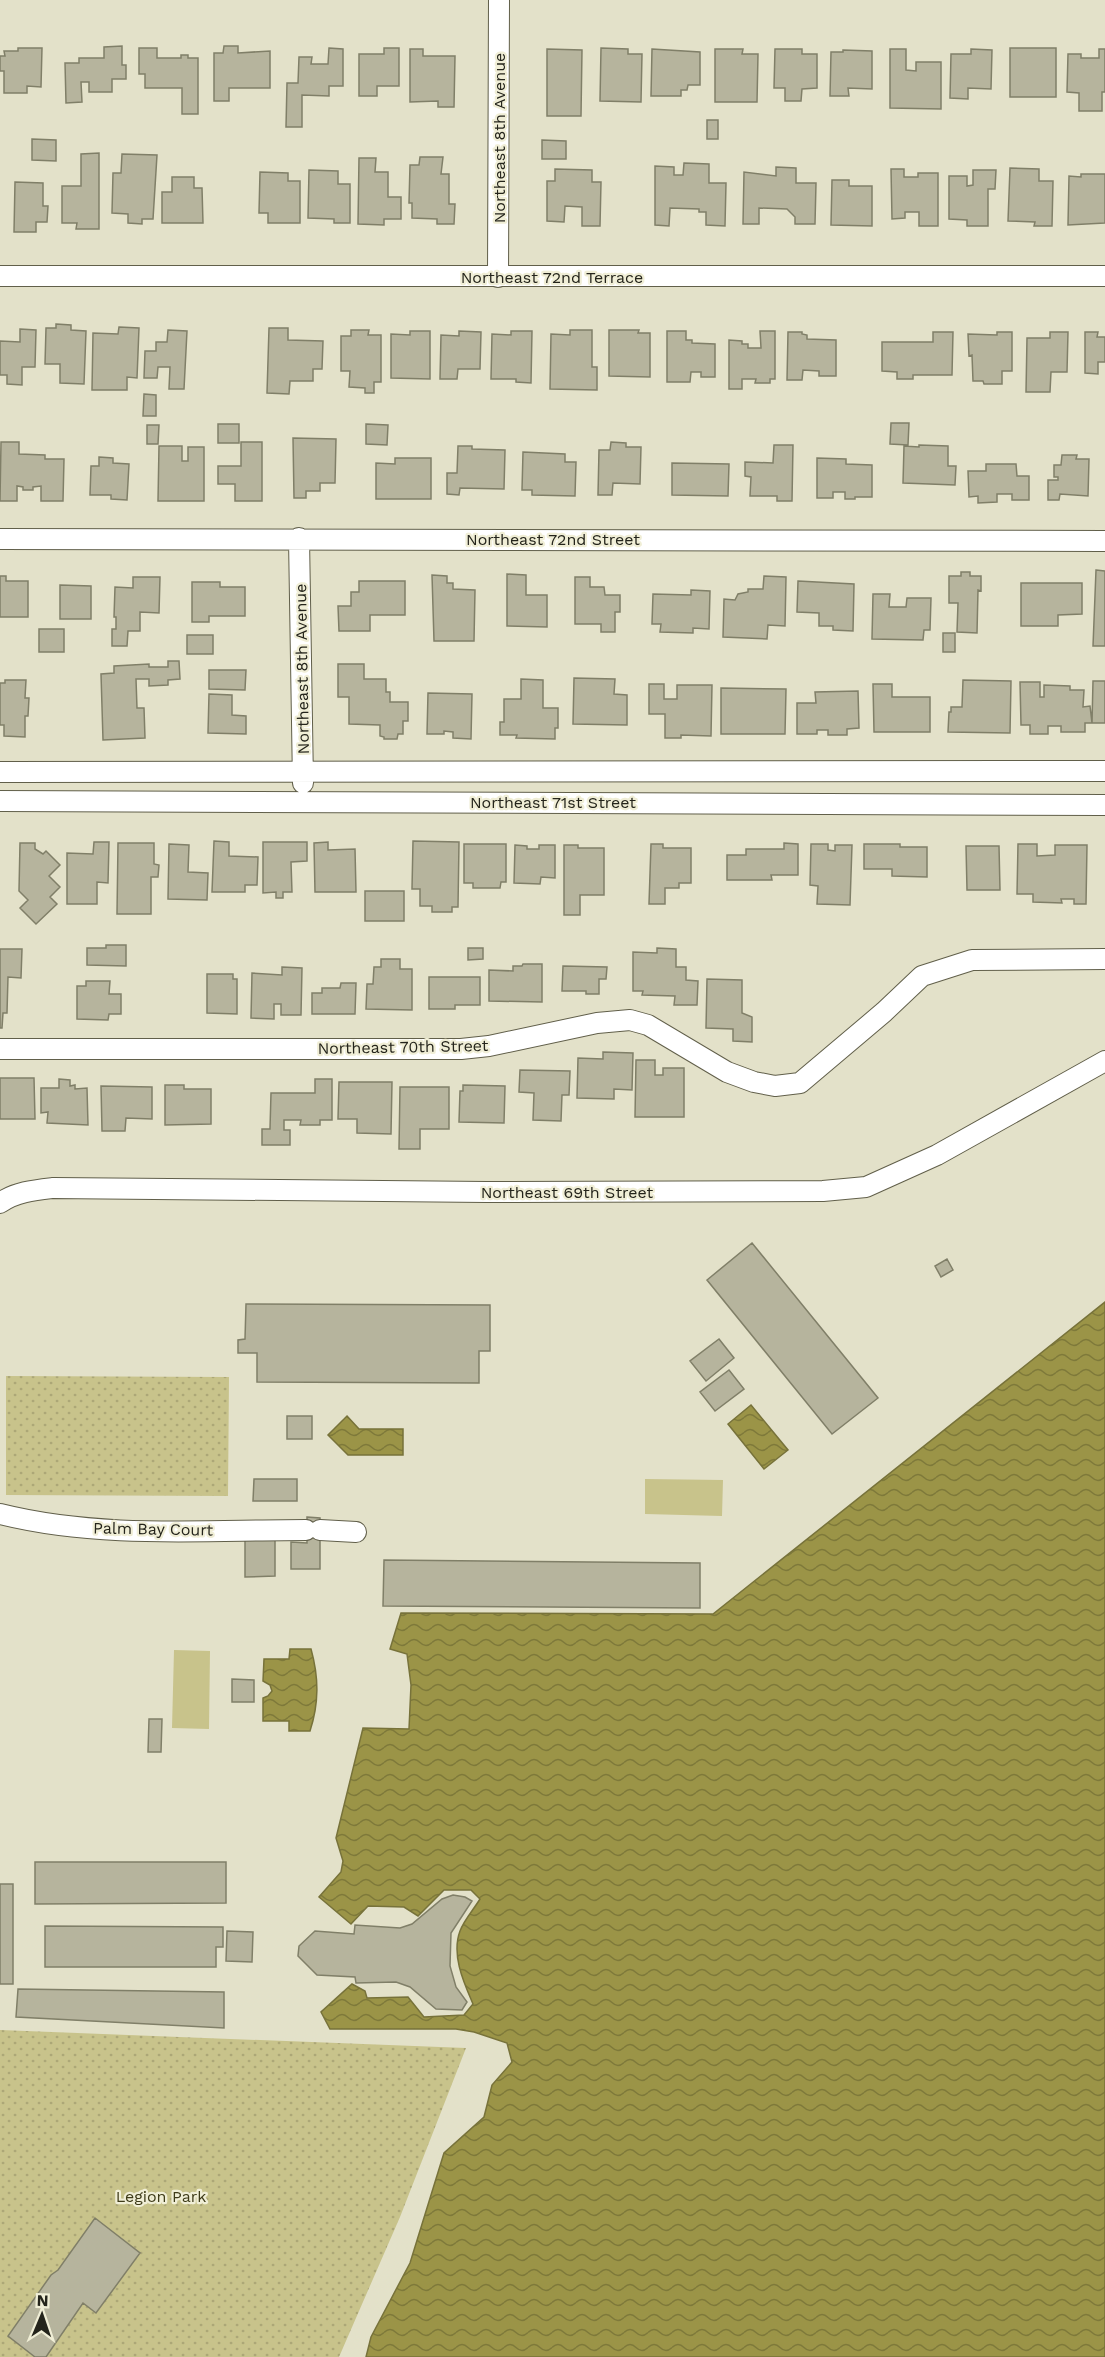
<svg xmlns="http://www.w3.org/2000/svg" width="1105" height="2357" font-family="'Work Sans',sans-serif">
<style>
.grass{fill:#c8c38b}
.park{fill:url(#park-dots)}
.water{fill:url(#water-waves);stroke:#77723a;stroke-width:1.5}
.building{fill:#b6b49d;stroke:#807f68;stroke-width:1.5}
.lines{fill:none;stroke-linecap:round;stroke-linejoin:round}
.street-casing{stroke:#615f4a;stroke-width:22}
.street{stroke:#fff;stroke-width:20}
.labels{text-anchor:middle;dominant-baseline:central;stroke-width:4.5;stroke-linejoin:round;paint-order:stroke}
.street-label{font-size:16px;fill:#24241b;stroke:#f0eed6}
.park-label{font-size:16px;fill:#3e3b19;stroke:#f0eed6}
</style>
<defs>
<pattern id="park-dots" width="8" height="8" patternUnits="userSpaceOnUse" patternTransform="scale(1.5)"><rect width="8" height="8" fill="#c8c38b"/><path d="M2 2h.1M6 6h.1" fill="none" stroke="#aca777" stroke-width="1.8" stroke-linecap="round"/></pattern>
<pattern id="water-waves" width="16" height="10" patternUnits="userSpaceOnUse" patternTransform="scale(1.5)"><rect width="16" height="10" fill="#9b9447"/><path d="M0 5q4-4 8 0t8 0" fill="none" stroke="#7e793a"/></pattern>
</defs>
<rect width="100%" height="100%" fill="#e3e1c9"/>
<!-- grass -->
<path class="grass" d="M645,1479L723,1480L722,1516L645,1514Z
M174,1650L210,1651L209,1729L172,1728Z"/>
<!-- park -->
<path class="park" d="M6,1376L229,1377L228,1496L6,1495Z
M0,2030L466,2048L400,2217L339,2357H0Z"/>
<!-- water -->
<path class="water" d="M1105,1302V2357H366L371,2337L410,2263L444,2153L484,2117L492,2085L512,2062L507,2043L474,2032L456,2029H330L321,2012L352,1984L365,1991L367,1998L408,1997L424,2017L464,2015L473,2004C464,1983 451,1955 460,1931C464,1920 474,1909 480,1899L471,1890H444L418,1916L404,1907L368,1906L351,1924L319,1897L341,1872L343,1861L336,1838L363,1728L409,1729L411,1685L407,1654L390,1649L401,1613L713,1614Z
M751,1405L788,1450L764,1469L728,1424Z
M347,1416L359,1429H403V1455H348L328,1435Z
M290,1649H311C319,1678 319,1703 310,1731H289V1721H263V1698L268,1696L272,1691L270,1685L263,1681L264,1659H289Z"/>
<!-- building -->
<path class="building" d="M122,46V65H126V79H112V92H89V82H81L82,102L66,103L65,63H79V58H104V47Z
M224,46H238V53L270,51V88H229V101H214V53H223Z
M18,48H42L41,87L27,86V93H4V71H0V56H5L4,51H18Z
M139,48H157V58H181V55H188V58H198V114H182V88H145V74H139Z
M329,48L343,49V86H329V96L302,95V127H286L287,83H298L299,57H312L311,64H328Z
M384,48H399V86H377V96H359V54H384Z
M601,48L628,49V54H642L641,102L600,101Z
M1010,48H1056V97H1010Z
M410,49H423V56H455L454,107H438V101L410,102Z
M547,49L582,50L581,116H547Z
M652,49L700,52V85H688L687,90H681V96H651Z
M715,49H743L742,54H758L757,102H715Z
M775,49H802V54H817V88L802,89L801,101H785V88H774Z
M890,49H906V70L916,71V62H941V109L890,108Z
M971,49L992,50L991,89L968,88V99L950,98L951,54H971Z
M1099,49H1105V92H1102V111H1079V93L1067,92L1068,54H1081V58H1099Z
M843,50L872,51V89L848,88L849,96H830L831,52H843Z
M707,120H718V139H707Z
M32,139L56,140V161L32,160Z
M542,140L566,141V159H542Z
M99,153V229H76L77,223H62V186H81V154Z
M122,154L157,155L153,219H142V224L128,223V214L112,213L113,173H121Z
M420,157H443L441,174H449V204H455L454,224H437V219L412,218V203H409L410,165H419Z
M359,158H376L375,172H388V197H401V219H384V225L358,224Z
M684,163L709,164V183H726L725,226L706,225V212H699V209L670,208L669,226L655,225V166L674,167V175H683Z
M776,167L796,168V183H816L815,224H795V217L787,209L759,208V224H743L744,172L776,176Z
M1010,168L1039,169V181H1053L1052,226H1034L1035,222L1008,221Z
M555,169L592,170V182H601L600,226H582V207L565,206L564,222L547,221V181H555Z
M891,169H904V177H918V173H938V226H919V212H905V218L892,219Z
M309,170L338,171V184H350V223H334V219L308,218Z
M973,170H996L995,189H988V226H967V220L949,219V176H967V186L973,185Z
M260,172L288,173V181H300V223H268V213H259Z
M1081,174H1105V223L1068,225L1069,176L1081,177Z
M172,177H194V188H202L203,223H162V192H172Z
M832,180H849V186H872V226L831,225Z
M15,182L43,183V206H48L47,222H36V232H14Z
M56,324L71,325V330L86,331L84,384L60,383V364H45L46,328H56Z
M119,327L139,328L137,378L127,377V390H92L93,333L118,334Z
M269,328H288V340L323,341L322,369H313V381H290L289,394L267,393Z
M20,329L36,330L35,367H22V385L7,384V375H0V341L20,342Z
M168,330L187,331L184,389H169L170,367H158L157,378H144L145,351H156V342H167Z
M351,330H369L368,335H381V382H374V393H365V388L349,387L350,371H341V336H351Z
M570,330H592V367H597V390L550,389L551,334L570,335Z
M609,330H639L638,333H650V377L609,376Z
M410,331H430V379L391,378V334L410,335Z
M459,331L481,332L480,369H458L457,379H440L441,335L459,336Z
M511,331H532L531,383L516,382V379H491L492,334L511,335Z
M667,331H686V340H692V343L715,344V377H701V372H691L690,382H667Z
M760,331H775V379H770V383H755L756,379H742V389H729V340L742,341V344H748V348H761Z
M788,332H802V334L807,335V339L836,340V376H819V371L803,370L802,380H787Z
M933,332H953L952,375H913V379H897V372L882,371V342H933Z
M997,332H1012V371H1002V384H984L983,381H973L972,355L969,356L968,334L997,335Z
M1050,332H1068L1067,372H1051L1050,392H1026L1027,338H1050Z
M1085,332H1098L1097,337H1105V362H1098V374L1085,373Z
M144,394L156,395V416H143Z
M891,423H909L908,445L890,444Z
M218,424H239V443H218Z
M366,424L388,425L387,445L366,444Z
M147,425H159L158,444H147Z
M293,438L336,439L335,483H320V491H306V498H294Z
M1,442H19V454L45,455V459H64L63,501H41V486L33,487V490H23V487L17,486V501H0Z
M241,442H262V501H235V484H218V466H241Z
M611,442L626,443V447H641L640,484L613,483L612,495H598L599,450H610Z
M774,445H793L792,501H777V496H750L751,477L745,476V462L773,463Z
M919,445L948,446V466H956L955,485L903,483L904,446L919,447Z
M159,446H182V461H188V447H204V501H158Z
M458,446H472V449L505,450L504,489L460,488L459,495L447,494V473H457Z
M523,452L565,454V462H576L575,496L532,495V490H522Z
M1062,455H1077L1076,459H1089L1088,496L1060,494L1059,500H1048V480H1058V477H1054V465H1061Z
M99,457L113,458V463L129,464L127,500L111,499V495H90L91,466H99Z
M395,458H431V499H376V463L395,464Z
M817,458L846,459V464L872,465V497H855V499H845V492H833V498H817Z
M672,463L729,464L728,496L672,495Z
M986,464H1016L1017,476H1029V500H1012V494H997V502L978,503V496L969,497L968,471H986Z
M1096,570L1105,571V646H1093Z
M961,572H970V576H981V591L978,590L977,633L957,632L958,603H949V576H961Z
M507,574L526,575V595H547V627L507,626Z
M432,575L447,576V583H453V589L475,590L474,641H434Z
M0,576H6V581H28V617H0Z
M764,576L786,577L785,626L768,625L767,639L723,637L724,599L735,600L738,594L748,592V589H763Z
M133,577H160L159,613L140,612V631H128L127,646H112V629H116V617H114L115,587L133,588Z
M575,577H590V587H604L605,595H620V612H615V632H601V624H575Z
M359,581H405V615H370V631H339L338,606H351V592H359Z
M798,581L854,584L853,631L833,630V626H819V613L797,612Z
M192,582H220V587H245V616H209V622H192Z
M1021,583H1082V614L1058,615V626H1021Z
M60,585L91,586V619H60Z
M691,590L710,591L709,629L693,628V633L660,632L661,624H652L653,594L691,595Z
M873,594H890L889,607H906L907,598H931L930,630H924L923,640L872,639Z
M39,629H64V652H39Z
M943,633H955V652H943Z
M187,635H213V654H187Z
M168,661H179L180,679L168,680V685L149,686V679H136L137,708H144L145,738L103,740L101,674L114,673V666L149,664V667H168Z
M338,664H364V679H386V692H390V702H408V721H403V734H398L397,739H384V737L380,736V725L349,724V697H338Z
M209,670H246L245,690L209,689Z
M574,678L615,679L614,694L627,695V725L573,724Z
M521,679L543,680V708H558V728H555V739L516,738L517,735H500V722H504V699H521Z
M5,680H26L25,698H29L28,716H25V737L4,736V725H0V683H5Z
M963,680L1011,681L1010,733L948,732L949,712H951V707H962Z
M1093,681H1105V723H1092Z
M1020,682H1040V697H1044V685L1070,686V690H1084L1083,707L1090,706L1092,723H1085V732H1061V726H1048V734H1030V725H1021Z
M649,684H664V699H677V685H712L711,736L681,735V738H665V714H649Z
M873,684H892V697H930V732H874Z
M721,688L786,689L785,734H721Z
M858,691L859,728L847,729V735H828V730H817V734H797V703H816L815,692Z
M428,693L472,694L471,739L453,738V732L444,731V734H427Z
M209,694L232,695V715L246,716V734L208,733Z
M214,841L229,842V856L258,857L257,885H245V892H212Z
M413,841L459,842L458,907H452V912H432V906H420V889H412Z
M94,842H109L108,883L97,882V904H67V853L93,854Z
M263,842H307V861L291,862L292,892H283V898H276V892L263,893Z
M328,842V850L355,849L356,892H315L314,843Z
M20,843H35V849L43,854L46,851L60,865L49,876L60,887L50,897L57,904L36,924L20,908L28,900L19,891Z
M118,843H154V864L159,865L158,877H151V914H117Z
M784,843L798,844V875H771L772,880H727V855H746V849H784Z
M169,844L189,845L188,872L208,873L207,900L168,899Z
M464,844H506V882H501L500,888H473V883H464Z
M651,844H663V848H691V883H679V888H665V904H649Z
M811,844H828V850L835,851V845H852L850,905L817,904L818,886L810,885Z
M864,844H900V847H927V877L892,876V869H864Z
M1018,844H1037V856L1055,855V845H1087L1086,904H1074V899H1061L1062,903L1033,902V894H1017Z
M515,845L527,846V849H539V845H555V878L541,877L540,884L514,883Z
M564,845H578V848H604V895H580V915H564Z
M966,846H999L1000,890H967Z
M365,891H404V921H365Z
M106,945H126V966L87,965V948H106Z
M468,948H483V959L468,960Z
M657,948L676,949V967H686V980L698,981L697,1005H674L675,996L642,995L643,991H633V952L657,953Z
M0,949H22L21,978L8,977L7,1013H3L2,1028H0Z
M381,959H400V969H412V1010L366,1009L367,984H373L374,967H381Z
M523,964H542V1002L489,1001V970L513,971V966H522Z
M563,966L607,967L606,979H599V994H586V991H562Z
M282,967L302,968L301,1015H281V1004H274V1019L251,1018L252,973L282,975Z
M207,974H233V979H237V1014L207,1013Z
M429,977H480V1005H455V1009H429Z
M707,979L742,980V1013L752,1017V1042L733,1041V1029L706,1028Z
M86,981H110L109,994H121V1014H109L108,1020L77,1019V986H86Z
M341,983H356L355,1014H312V993H322V988H340Z
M603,1052L633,1053L632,1090L614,1089V1099L577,1098L578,1058L603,1059Z
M636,1060H655V1075H663V1068H684V1117H635Z
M520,1070L570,1071L569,1095H562L561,1121L533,1120L534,1093L519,1092Z
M0,1078H34L35,1119H0Z
M59,1079L70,1080V1086L75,1085V1089L87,1088L88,1125L47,1123L48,1112L41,1113V1088H59Z
M315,1079H332V1120H320V1125H300L301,1120H284V1130H290V1145H262V1129H270L271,1093H315Z
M339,1082H392L391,1134L357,1133V1119H338Z
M165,1085H184V1089H211V1124L165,1125Z
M463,1085L505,1086L504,1123L459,1122L460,1091H463Z
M101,1086L152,1087V1119L126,1118L125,1131H102Z
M400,1087H449V1129H420V1149H399Z
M752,1243L878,1398L832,1434L707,1280Z
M947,1259L953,1270L941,1277L935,1266Z
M246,1304L490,1305V1351H479V1383L257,1382V1353H238V1340L245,1339Z
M719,1339L734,1358L706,1381L690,1361Z
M729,1370L744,1389L715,1411L700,1392Z
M287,1416H312V1439H287Z
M254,1479H297V1501H253Z
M307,1517L320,1518V1569H291V1542L307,1543Z
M245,1534H275V1576L245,1577Z
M384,1560L700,1563V1608L383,1606Z
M232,1679L254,1680V1702H232Z
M149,1719H162L161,1752H148Z
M35,1862H226V1903L35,1904Z
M0,1884H13V1984H0Z
M453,1895L465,1897L472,1901L451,1933L450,1966L456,1987L467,2002L462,2010L436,2009L410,1987L396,1982L356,1983L355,1977L317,1975L298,1956L299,1946L315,1931L354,1934L355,1925L400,1928L412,1924L442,1899Z
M45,1926L223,1927V1947H216V1967H45Z
M227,1931L253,1932L252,1962L226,1961Z
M18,1989L224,1992V2028L16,2017Z
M95,2218L140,2253L96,2313L83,2303L46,2357H35L8,2336L51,2275L58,2270Z"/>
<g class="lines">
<defs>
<path id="street" d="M0,276H1105
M498,277L499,0
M299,538L303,783
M0,539L1105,541
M0,772L1105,771
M0,801L1105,805
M0,1049H461L489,1046L597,1023L630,1020L648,1025L727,1072L754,1082L775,1086L800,1083L884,1012L922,976L972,960L1105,959
M0,1203C15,1192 35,1190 53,1188L486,1192L823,1191L866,1187L937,1155L1105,1061
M0,1514C100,1539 204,1530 306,1530
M320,1530L356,1532"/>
</defs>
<!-- street casing -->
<use href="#street" class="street-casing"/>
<!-- street -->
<use href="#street" class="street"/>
</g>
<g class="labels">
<!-- street labels -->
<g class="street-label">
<text transform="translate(499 138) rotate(-90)">Northeast 8th Avenue</text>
<text x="552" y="277">Northeast 72nd Terrace</text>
<text x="553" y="539">Northeast 72nd Street</text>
<text transform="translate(302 669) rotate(-91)">Northeast 8th Avenue</text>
<text x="553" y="802">Northeast 71st Street</text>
<text transform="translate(403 1047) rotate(-1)">Northeast 70th Street</text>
<text x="567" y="1192">Northeast 69th Street</text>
<text transform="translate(153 1529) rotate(1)">Palm Bay Court</text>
</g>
<!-- park labels -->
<g class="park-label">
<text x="161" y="2196">Legion Park</text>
</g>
</g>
<!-- north arrow -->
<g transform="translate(42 2315) rotate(2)" stroke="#f0eed6" stroke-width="4.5" paint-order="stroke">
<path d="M0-4.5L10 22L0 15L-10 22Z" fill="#24241b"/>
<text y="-9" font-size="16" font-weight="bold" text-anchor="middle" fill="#24241b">N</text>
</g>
</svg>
